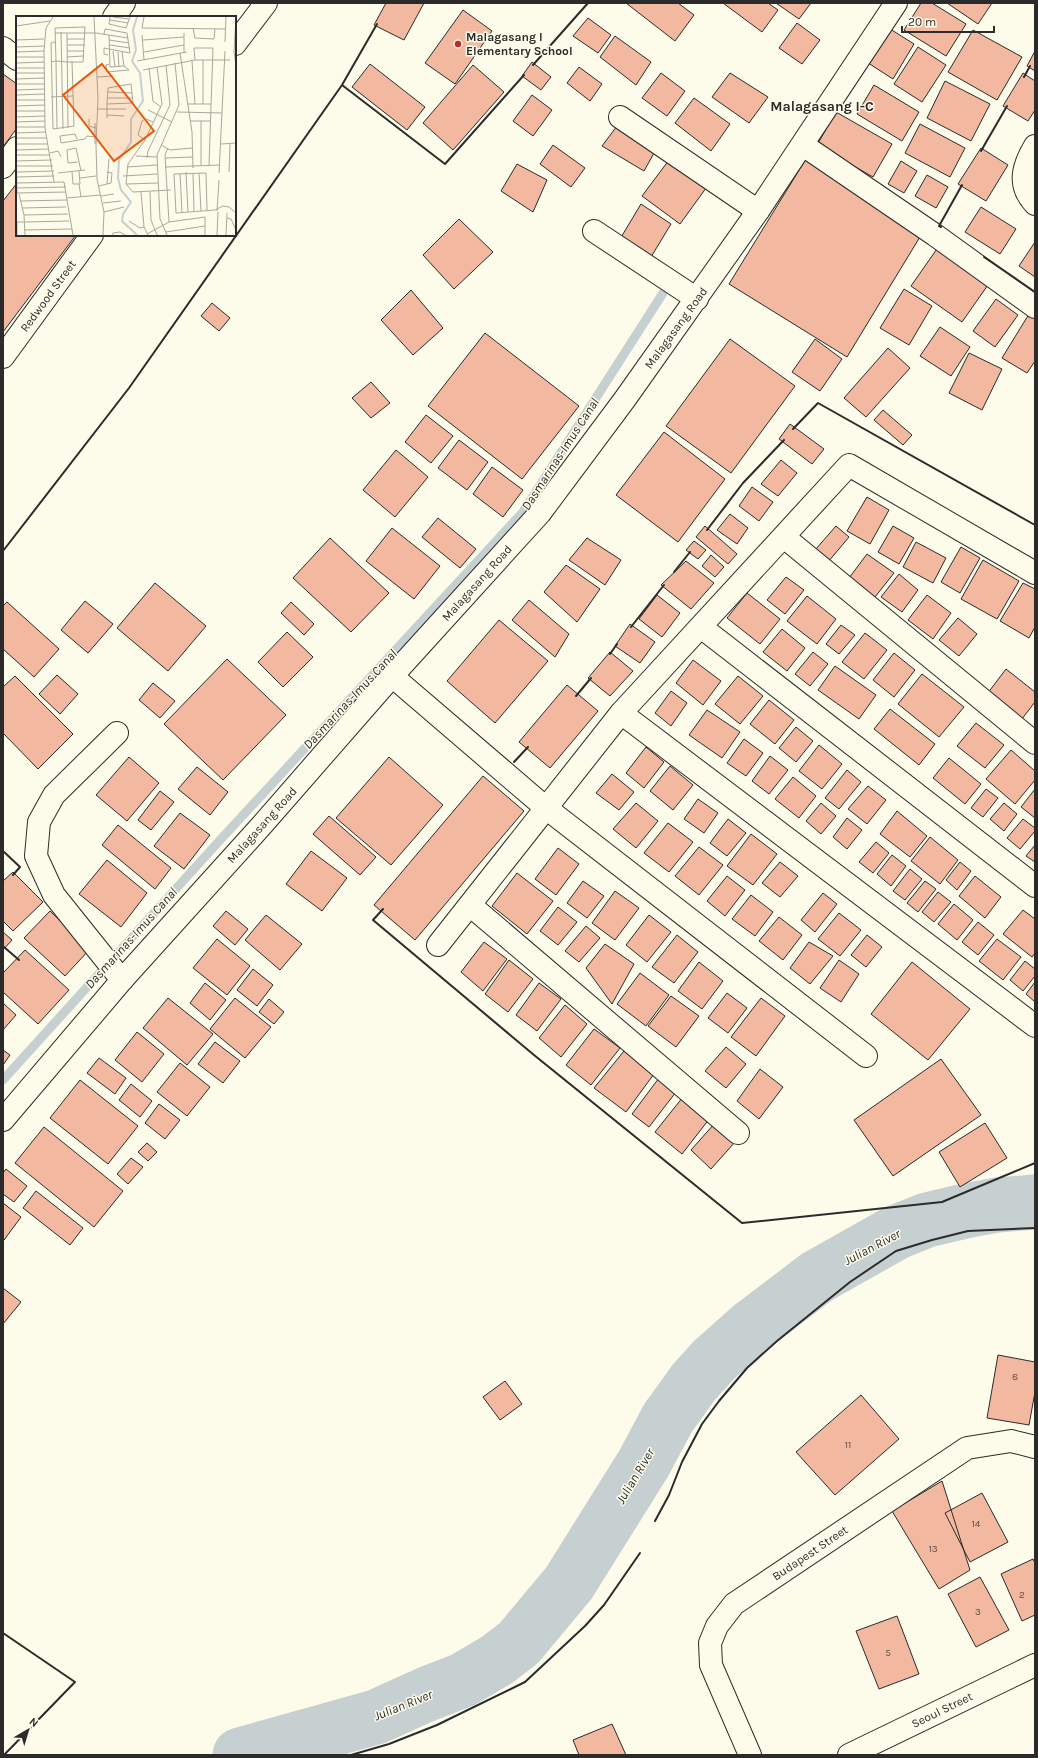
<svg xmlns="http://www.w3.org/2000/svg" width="1038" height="1758" font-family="Karla,sans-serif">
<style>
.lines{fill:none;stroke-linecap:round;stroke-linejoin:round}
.stream{stroke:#c7d0d0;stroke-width:9}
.river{stroke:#c7d0d0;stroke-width:55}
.building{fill:#f2b8a0;stroke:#2b2b2b}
.minor-casing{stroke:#2b2b2b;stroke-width:24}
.major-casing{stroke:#2b2b2b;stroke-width:24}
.minor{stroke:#fdfbea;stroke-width:22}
.major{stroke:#fdfbea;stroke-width:22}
.wall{stroke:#2b2b2b;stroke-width:2}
.poi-dot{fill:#c62828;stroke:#fdfbea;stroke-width:1.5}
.labels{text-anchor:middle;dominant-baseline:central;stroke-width:3;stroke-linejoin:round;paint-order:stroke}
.number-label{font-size:10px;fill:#5d4e48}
.poi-label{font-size:12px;font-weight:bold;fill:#2b2b2b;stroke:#fdfbea;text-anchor:start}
.street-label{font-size:12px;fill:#2b2b2b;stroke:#fdfbea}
.water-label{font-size:13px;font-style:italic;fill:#2b2b2b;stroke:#fdfbea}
.quarter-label{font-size:14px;font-weight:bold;fill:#2b2b2b;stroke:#fdfbea}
.inset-river{fill:none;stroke:#c7d0d0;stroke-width:2}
.inset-road{fill:none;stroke:#a9a89e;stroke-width:1}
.view{fill:#e8590c;fill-opacity:0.15;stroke:#e8590c;stroke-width:2}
.inset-edge{fill:none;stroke:#2b2b2b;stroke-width:2}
</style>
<rect width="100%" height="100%" fill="#fdfbea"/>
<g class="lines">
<!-- stream -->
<path class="stream" d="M3,1080L221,839L523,512L663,293"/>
<!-- river -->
<path class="river" d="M240,1755L376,1717L427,1694L463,1680L497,1660L519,1643L569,1583L644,1463L668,1418L694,1382L714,1360L750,1328L817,1277L897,1232L927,1220L965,1211L997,1205L1035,1202"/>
</g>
<!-- building -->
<path class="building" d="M386,3H424L404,40L374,25Z
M626,3H678L694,15L675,41Z
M723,3H768L778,10L762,32Z
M776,3H811L799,19Z
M921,3H932L966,24L946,56L904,30Z
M947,3H992L978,24Z
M463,10L492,31L455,84L425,63Z
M588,18L611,35L598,53L573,36Z
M797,23L820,40L802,64L779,48Z
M887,27L914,44L893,79L865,61Z
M973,30L1022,57L997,100L948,72Z
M615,36L651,62L636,85L600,57Z
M918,47L946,65L922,102L894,84Z
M1035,51V71L1027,66Z
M532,62L551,77L541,90L522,76Z
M370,64L425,107L407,130L352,87Z
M473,65L504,92L453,150L423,123Z
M579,67L602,84L590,101L567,83Z
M661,73L685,91L667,116L642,98Z
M730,73L768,97L749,123L712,97Z
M1023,73L1035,81V110L1028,121L1003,106Z
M3,74L17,84V128L3,147Z
M945,81L990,104L971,141L927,118Z
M874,85L919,112L902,141L857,114Z
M532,95L552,110L533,136L513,121Z
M694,98L730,124L711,151L675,123Z
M836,112L892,144L873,177L817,145Z
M620,122L658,146L644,171L602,146Z
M920,124L965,148L950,177L905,153Z
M553,145L585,168L571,187L540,164Z
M981,148L1008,165L986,201L958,184Z
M809,154L926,227L847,357L729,284Z
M672,156L709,184L680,224L642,196Z
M901,161L917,171L904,193L888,184Z
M517,164L547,180L533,212L501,191Z
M927,175L948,187L936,208L915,196Z
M17,183V235H76L3,332V201Z
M641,204L671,224L648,262L617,244Z
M981,207L1016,229L1000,254L965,232Z
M459,219L493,252L454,289L423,255Z
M1035,242V277L1019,266Z
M939,246L990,282L962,322L911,286Z
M904,289L932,306L909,345L880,328Z
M411,290L443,328L413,355L381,320Z
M996,299L1018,315L995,347L973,331Z
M212,303L230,318L219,331L201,316Z
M1029,314L1035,318V361L1027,373L1002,358Z
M940,327L970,347L951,376L920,356Z
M485,333L579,406L522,479L428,406Z
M730,339L795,386L731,473L666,426Z
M815,339L842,359L820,391L792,372Z
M888,348L910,368L866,417L844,398Z
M969,353L1002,369L982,410L949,393Z
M371,382L390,403L371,418L352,398Z
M883,410L912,435L903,445L874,420Z
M426,415L453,436L431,463L405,442Z
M790,424L824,449L812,464L779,439Z
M664,432L725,479L678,542L616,495Z
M459,440L488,462L467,490L438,468Z
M396,450L428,477L395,517L363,490Z
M781,460L797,473L778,496L761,484Z
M492,467L523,490L503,517L473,494Z
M752,487L773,502L759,521L739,506Z
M867,497L889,510L870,544L847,531Z
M730,514L748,528L737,544L717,530Z
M438,518L476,549L460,568L422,537Z
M705,526L737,554L728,564L696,537Z
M836,526L849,537L828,562L815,550Z
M893,526L914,538L899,564L878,552Z
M392,528L440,566L414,599L366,561Z
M330,538L389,593L351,632L293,578Z
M587,538L621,560L605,585L569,560Z
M694,541L706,550L698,559L686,550Z
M916,542L946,558L933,583L903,567Z
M961,547L980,558L960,593L941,582Z
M867,554L894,573L875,597L849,578Z
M711,555L724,567L715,577L702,566Z
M983,560L1019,581L997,619L961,599Z
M686,561L714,583L691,609L661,585Z
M566,565L600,589L577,622L544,592Z
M899,574L918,590L902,612L881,597Z
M786,577L804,590L785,614L767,600Z
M155,583L206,626L168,671L117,628Z
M1023,583L1035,589V627L1029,638L1000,621Z
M747,593L780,619L760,644L727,618Z
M657,595L680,613L662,637L639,619Z
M927,595L951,613L933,639L908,620Z
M807,596L836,619L817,644L787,621Z
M529,600L569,634L555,657L512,620Z
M85,601L113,624L88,653L61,630Z
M7,602L59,649L34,677L3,649V606Z
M291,602L314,624L304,635L281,613Z
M958,618L977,634L959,656L939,640Z
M499,620L548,661L495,723L447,681Z
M630,624L655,642L640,663L615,646Z
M841,625L855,635L839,654L826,644Z
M782,629L805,648L787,671L763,652Z
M287,632L313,657L283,687L258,662Z
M865,633L887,650L864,679L842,662Z
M610,652L633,671L610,696L588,678Z
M813,652L828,664L810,686L795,674Z
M894,653L915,670L894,697L873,680Z
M227,659L286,715L223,780L164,724Z
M693,660L721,681L703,705L676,683Z
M835,666L876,695L859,719L818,690Z
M1006,669L1035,692V702L1018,724L984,698Z
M922,674L964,707L939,737L898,704Z
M57,675L78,694L60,714L39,694Z
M15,676L73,734L38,769L3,733V687Z
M738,676L763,696L740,724L715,704Z
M153,683L175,701L160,718L139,700Z
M567,685L598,711L550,768L519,742Z
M671,691L687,703L671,726L655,713Z
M769,700L794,720L775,744L750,724Z
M890,709L935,744L919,765L874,729Z
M707,710L740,732L722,758L689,735Z
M976,723L1004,745L985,768L957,746Z
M796,727L813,741L796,762L779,748Z
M744,739L763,753L746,776L727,763Z
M819,745L842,764L822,789L799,771Z
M646,747L664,762L644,788L626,773Z
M1011,750L1035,771V780L1015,804L986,779Z
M770,756L788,770L769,794L752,781Z
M129,757L159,783L127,821L96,795Z
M389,757L443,805L391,865L336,818Z
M949,758L981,784L965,804L933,778Z
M670,766L693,785L673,810L650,791Z
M197,767L228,792L210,815L178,789Z
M847,770L861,782L839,809L825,798Z
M612,774L634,792L619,810L596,793Z
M483,776L524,811L415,940L374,905Z
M793,777L816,796L799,818L775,799Z
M868,786L886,800L867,824L848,809Z
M986,789L998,798L983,817L971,808Z
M1035,789V818L1021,807Z
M160,791L174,802L151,830L138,820Z
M698,799L718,813L704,833L684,819Z
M636,803L658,821L636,848L613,829Z
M821,803L836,816L821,834L806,821Z
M1004,803L1017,814L1004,831L990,819Z
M897,811L927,836L910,857L880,834Z
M180,813L210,835L184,869L154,846Z
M329,816L376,857L360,875L313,834Z
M847,818L862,830L847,849L833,837Z
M728,819L746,833L727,856L710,843Z
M1023,819L1035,828V831L1020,849L1007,838Z
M668,823L693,842L669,872L644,853Z
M118,825L171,868L155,889L102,845Z
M751,834L777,854L753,885L727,866Z
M930,837L958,860L940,884L911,861Z
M876,842L889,853L873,873L859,862Z
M1035,845V862L1026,856Z
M699,847L723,865L699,895L675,876Z
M558,848L579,864L556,895L535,879Z
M311,851L347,878L322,911L286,884Z
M892,855L906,866L891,886L877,874Z
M107,860L147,893L121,927L79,894Z
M780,862L798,876L780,897L762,883Z
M960,862L971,871L957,890L946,880Z
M910,869L922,879L905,900L893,891Z
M13,872L43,902L13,931L3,921V881Z
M517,873L553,901L527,934L492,906Z
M727,876L745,890L725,916L707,901Z
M975,876L1001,897L985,918L959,896Z
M583,881L604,896L587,918L567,903Z
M925,881L936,889L918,912L907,903Z
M615,891L639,908L615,940L592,923Z
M938,892L951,902L934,922L922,912Z
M823,893L837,904L815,932L801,920Z
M751,895L773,912L755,936L732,919Z
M954,904L973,920L957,940L938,924Z
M558,907L577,922L558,945L540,931Z
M1023,910L1035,919V953L1032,957L1003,934Z
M50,911L90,949L65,976L24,938Z
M226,911L248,929L235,945L213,926Z
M839,913L861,930L840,956L818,939Z
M266,915L302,944L280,970L245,940Z
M649,915L671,932L647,962L626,945Z
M779,917L802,935L783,960L759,941Z
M978,922L994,935L978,955L962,942Z
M586,926L600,938L579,962L565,951Z
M3,932L12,940L3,950Z
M677,935L698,952L674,983L652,967Z
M867,935L882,947L866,967L851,955Z
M217,939L250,966L227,995L193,968Z
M997,939L1021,957L1003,980L979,961Z
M484,942L507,959L483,991L461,972Z
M809,942L833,956L810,984L790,968Z
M605,944L634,964L612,1004L586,968Z
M25,950L69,990L38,1024L3,992V973Z
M509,960L533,979L508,1012L485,994Z
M839,960L859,974L841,1002L820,988Z
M1025,961L1035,969V976L1023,991L1010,980Z
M699,962L723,981L702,1009L678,991Z
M912,962L970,1009L928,1060L871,1014Z
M253,969L273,985L257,1006L237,990Z
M640,973L669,995L646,1026L617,1004Z
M1035,982V1002L1026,994Z
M205,983L226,1000L210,1020L190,1003Z
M539,983L561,999L537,1031L516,1015Z
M727,993L747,1008L728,1033L708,1018Z
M671,996L699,1016L676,1047L648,1026Z
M168,998L213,1034L187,1065L143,1028Z
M235,998L271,1027L245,1058L210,1029Z
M761,998L785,1016L756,1056L731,1037Z
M269,999L284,1012L274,1024L259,1012Z
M3,1003L16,1015L3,1030Z
M565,1005L587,1024L561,1057L539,1038Z
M594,1029L620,1048L591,1085L566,1065Z
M137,1032L164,1054L142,1082L115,1060Z
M215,1042L240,1061L223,1083L198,1064Z
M726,1047L746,1064L726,1088L705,1071Z
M3,1050L10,1055L3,1065Z
M624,1051L654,1074L626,1112L594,1088Z
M99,1058L126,1078L115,1094L87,1073Z
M941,1059L981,1115L893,1176L854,1120Z
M180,1063L210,1087L187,1116L157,1092Z
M760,1069L783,1087L759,1119L737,1101Z
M659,1078L676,1092L649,1127L632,1114Z
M80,1080L138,1126L108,1164L50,1118Z
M131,1084L152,1101L140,1117L119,1100Z
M683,1097L710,1118L682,1154L655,1132Z
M159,1104L180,1120L165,1139L145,1123Z
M715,1123L735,1142L711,1169L691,1150Z
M985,1123L1007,1158L960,1187L939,1152Z
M44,1127L123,1191L94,1227L15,1163Z
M147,1143L157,1152L148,1161L138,1152Z
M131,1158L143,1167L128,1184L117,1174Z
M6,1169L27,1186L14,1202L3,1194V1173Z
M36,1191L83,1228L70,1245L23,1208Z
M3,1203L21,1217L4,1240L3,1239Z
M3,1288L21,1302L3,1324Z
M998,1355L1035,1362V1392L1029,1425L987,1418Z
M505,1381L522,1404L500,1420L483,1397Z
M861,1395L899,1439L835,1495L796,1452Z
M942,1481L970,1570L939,1589L892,1511Z
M982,1493L1008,1542L970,1562L945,1513Z
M1033,1559L1035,1563V1615L1022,1621L1001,1574Z
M980,1577L1009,1630L976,1647L948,1594Z
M897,1616L919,1674L879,1689L856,1631Z
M612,1724L626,1755H579L573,1740Z"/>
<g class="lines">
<defs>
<path id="minor" d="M114,17L124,3
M235,44L266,3
M3,48L17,59
M620,117L758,211
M803,145L935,235L1035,307
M1035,146C1023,166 1017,185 1035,204
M3,167L17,148
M594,231L697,299
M3,357L92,235
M784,537L1035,743
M701,627L1035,886
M392,676L546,808L866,1056
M621,713L1035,1026
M117,733L54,795L39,822L36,856L54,895L122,980
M470,905L738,1133
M438,945L621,713L849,465L1035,573
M750,1755L711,1665L710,1643L717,1626L734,1604L967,1448L1011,1441L1035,1447
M849,1755L1035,1665"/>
<path id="major" d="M3,1120L122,980L262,825L392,676L540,513L625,399L758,211L896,3"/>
</defs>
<!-- minor casing -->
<use href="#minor" class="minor-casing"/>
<!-- major casing -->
<use href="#major" class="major-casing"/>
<!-- minor -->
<use href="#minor" class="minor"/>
<!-- major -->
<use href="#major" class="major"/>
<!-- wall -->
<path class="wall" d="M533,65L588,3
M1024,77L1030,66
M342,85L445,164L524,75
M981,151L1007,106
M941,227L939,226L962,185
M984,257L1035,292
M793,429L818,403L1035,525
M707,530L743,483L784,440
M3,551L129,388L342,85L377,24
M674,572L690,552
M631,627L664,585
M610,654L617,644
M576,696L591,678
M514,762L528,747
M3,851L20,867L13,875
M383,909L373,920L534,1055L742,1223L942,1202L1035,1163
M4,947L19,960
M655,1521L669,1495L682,1462L702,1424L719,1401L747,1368L777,1341L850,1282L896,1251L932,1240L968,1231L1035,1228
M3,1633L75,1682L4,1755
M351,1755L389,1744L437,1725L525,1682L585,1626L604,1605L640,1553"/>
</g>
<!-- markers -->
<circle class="poi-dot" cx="458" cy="44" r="4"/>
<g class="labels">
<!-- number labels -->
<g class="number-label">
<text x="1015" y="1377">8</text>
<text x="848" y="1445">11</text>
<text x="976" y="1524">14</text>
<text x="933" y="1549">13</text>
<text x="1022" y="1595">2</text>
<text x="978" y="1612">3</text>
<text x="888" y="1653">5</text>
</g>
<!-- poi labels -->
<g class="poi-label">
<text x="466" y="37">Malagasang I<tspan x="466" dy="14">Elementary School</tspan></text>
</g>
<!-- street labels -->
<g class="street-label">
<text transform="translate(48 296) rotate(-54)">Redwood Street</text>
<text transform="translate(676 328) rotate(-54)">Malagasang Road</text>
<text transform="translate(477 583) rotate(-48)">Malagasang Road</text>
<text transform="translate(262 825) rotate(-48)">Malagasang Road</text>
<text transform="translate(810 1553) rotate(-34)">Budapest Street</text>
<text transform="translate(942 1710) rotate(-26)">Seoul Street</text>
</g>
<!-- water labels -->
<g class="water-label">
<text transform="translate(560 454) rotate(-57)">Dasmarinas-Imus Canal</text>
<text transform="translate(350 699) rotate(-47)">Dasmarinas-Imus Canal</text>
<text transform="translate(131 938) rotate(-48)">Dasmarinas-Imus Canal</text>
<text transform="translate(872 1247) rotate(-28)">Julian River</text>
<text transform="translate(635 1476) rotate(-59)">Julian River</text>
<text transform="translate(403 1705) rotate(-22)">Julian River</text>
</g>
<!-- quarter labels -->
<g class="quarter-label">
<text x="822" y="106">Malagasang I-C</text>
</g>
</g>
<!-- overview -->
<g transform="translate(16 16)">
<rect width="220" height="220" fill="#fdfbea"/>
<path class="inset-river" d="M79,128V107M121,219L106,205L107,198L115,186L105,174L102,162L103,144L115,126V103L127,85L124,57L116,45L120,34L117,14L121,1"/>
<path class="inset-road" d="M37,1L30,12L28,35L29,112L38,166M78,1L82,82L80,129L81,163L88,196L87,219M94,1L93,8L110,12L114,1M97,1L113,3M128,1L126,12L209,13M220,1L218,36L220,49M94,4L112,7M0,10L34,5M177,12L179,22L198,23L199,13M45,16L47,113M39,17H80L112,22M51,17L52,112M168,17V37M88,18L89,13L111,17L114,37L88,32V38L92,39M93,19L94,51L108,50M126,19L128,44M51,23H69M0,24L28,23M93,24L113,27M127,24L168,21M39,26L35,27L37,113L58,110L56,45M209,26L210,1M51,29H69M94,29L114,32M0,31L28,30M51,35H68M97,35L99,51M0,36L28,35M102,36L103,51M106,36L108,50L113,54M128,36L168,29M164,37L176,116L177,152M0,41H28M51,41L67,40M179,44L178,32H197L193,149M187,44V88M121,45L171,36M176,45L179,88M35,46L40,45L52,46H67L69,11L39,12L40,45L41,113M0,47L28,46M93,48L90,49L91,56L113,54M141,51L146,88L129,124L112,148L110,168L117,176L155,174M0,52H28M133,52L137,85L145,91M127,54L179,44H214M0,57H29M81,61L97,60M0,63L29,62M0,68H29M0,74L29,73M92,76L116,77M0,79L29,78M35,81L57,80M92,82H117M0,84H29M220,84V102M171,88H195M0,90L29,89M82,93H110M132,94L156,106M0,95H29M161,96L206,97M91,99L108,100M0,101L29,100M91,102V88L92,72L115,68L117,87L91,88M73,103V110L80,112M174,105H195M0,106L29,105M0,111H29M0,117L30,116M0,122H31M61,123L59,118L44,120L45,127L69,123L71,120L80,121M129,124L122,119L126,105L130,103L137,106M0,128L1,177L50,176M0,128H32M205,128L220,127M145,129L154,134L176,132M152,132L149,139L153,206M0,134L33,133M34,137L42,135L45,141M0,139H34M120,140L141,141M131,142L132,135L154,89L150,49M149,142L177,141M0,145L36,144M62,146L52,147L51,134L60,132L65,155M185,149V105M1,150H37M111,151L141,149M149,151L204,149M1,156L38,155M56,156L57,168H64L63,155M170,156L172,196M213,156L214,128M42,157L69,154M164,157L166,197M177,157L178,195M183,157L185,195M203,157L209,35M107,160L141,158M1,161L38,160M64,162L80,160M1,167L48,166L57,219M63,168L65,181M91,168L93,143M110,168L142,167M83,170L95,167L96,157L91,156M1,172L50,171M125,176L128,211L132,219M134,176L135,204L141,219M3,178L8,199L9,219M85,180L98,178M51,182L84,179M4,185L51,184M87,187L105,185M6,192L50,191M191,194L190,157L158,158L160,197L199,194L207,190L213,191L220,197M201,195L203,164M88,196L108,191M8,199L52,198M211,202L215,203L220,214M113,205L124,212L128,211M9,206L53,205M8,214L56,213M150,216L189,210M131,218L153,206L189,201V219M1,219V206H8M96,219L97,217L104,216L109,219M151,219L144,203L141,139L163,89L159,47M201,219L202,196M210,219L211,197"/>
<path class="view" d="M86,48L138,115L98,145L47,79Z"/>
<rect width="220" height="220" class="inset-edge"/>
</g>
<!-- border -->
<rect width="1038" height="1758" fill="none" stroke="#2b2b2b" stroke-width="8"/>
<!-- north arrow -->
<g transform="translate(28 1730) rotate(38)" stroke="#fdfbea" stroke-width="3" paint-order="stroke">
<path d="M0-3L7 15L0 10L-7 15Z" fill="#2b2b2b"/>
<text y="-6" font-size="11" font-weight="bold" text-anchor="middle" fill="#2b2b2b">N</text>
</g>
<!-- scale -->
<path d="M902 26v6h92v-6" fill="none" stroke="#2b2b2b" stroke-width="2"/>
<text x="908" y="26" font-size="12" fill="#2b2b2b" stroke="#fdfbea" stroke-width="3" paint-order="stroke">20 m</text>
</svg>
